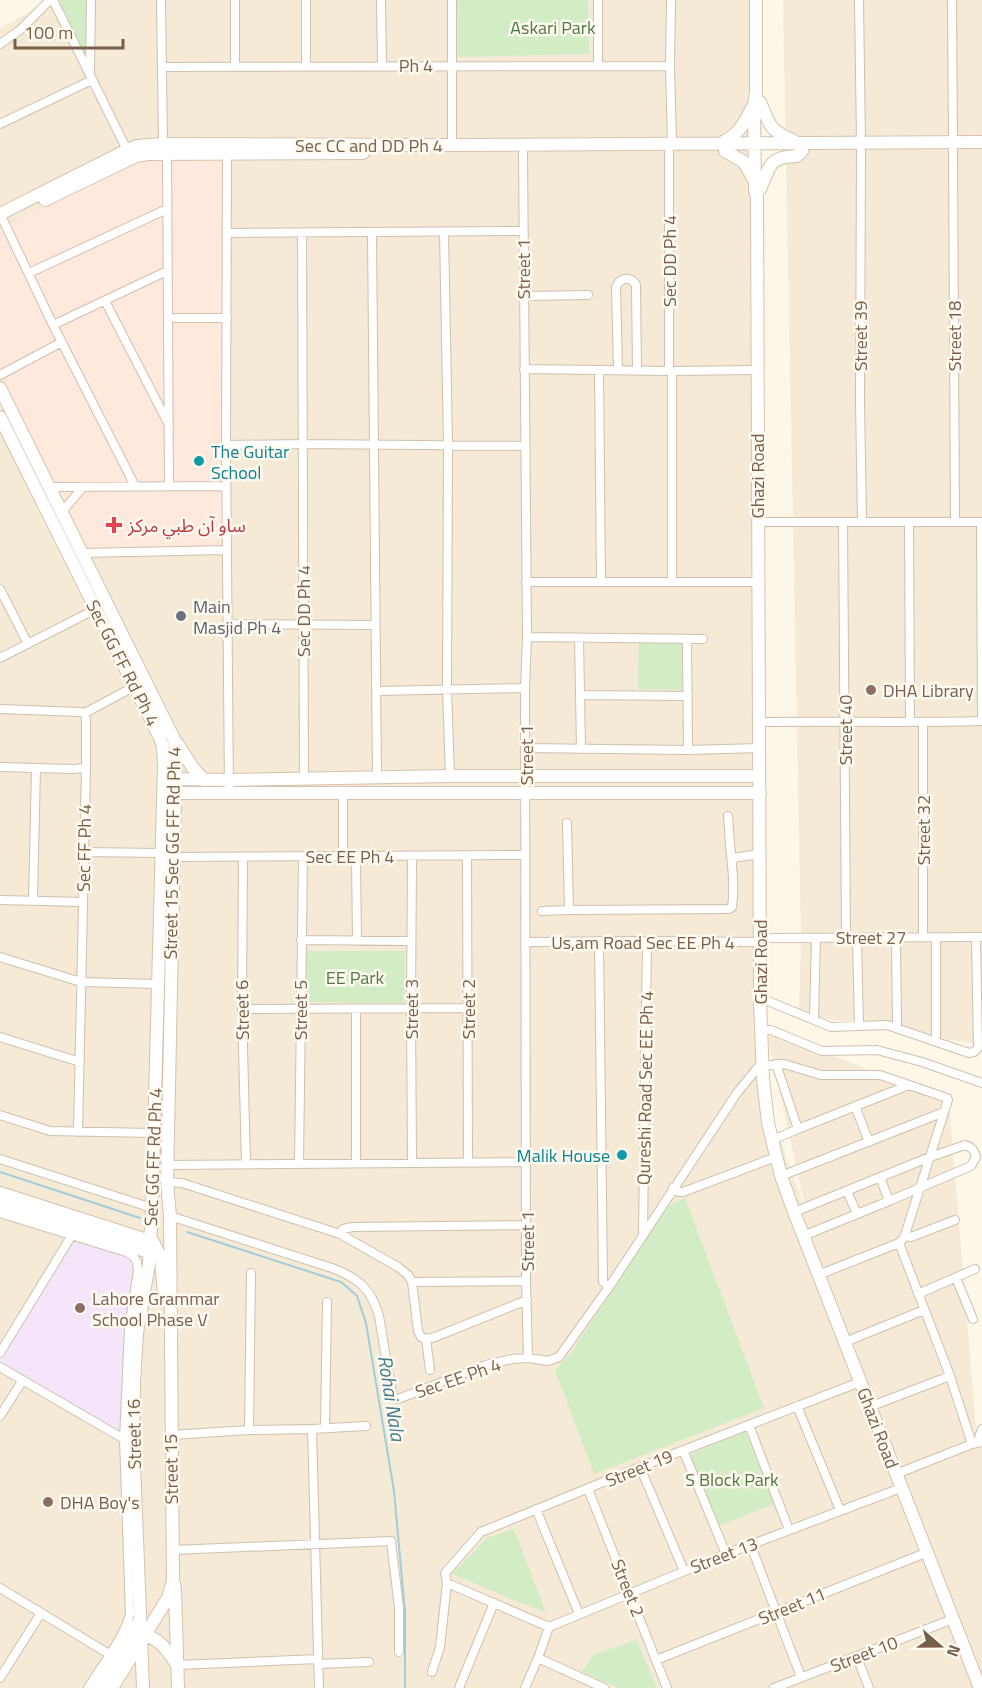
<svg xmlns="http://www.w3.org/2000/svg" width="982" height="1688" font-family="'Titillium Web','Noto Sans Arabic',sans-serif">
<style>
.residential{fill:#f5ead6;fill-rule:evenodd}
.commercial{fill:#fee9dc}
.education{fill:#f4e5fa}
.green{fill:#d2ecc5}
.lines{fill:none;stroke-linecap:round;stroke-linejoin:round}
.stream{stroke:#a1cddb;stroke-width:2}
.street-casing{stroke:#d0bfad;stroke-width:10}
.secondary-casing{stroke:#d6c2ac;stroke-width:14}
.street{stroke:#fff;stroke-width:8}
.secondary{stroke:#fff;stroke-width:12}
.culture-dot{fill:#0f9aa8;stroke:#fffaf0;stroke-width:2}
.health-dot{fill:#e0444e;stroke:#fffaf0;stroke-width:2}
.worship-dot{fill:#6b7280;stroke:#fffaf0;stroke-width:2}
.education-dot{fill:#8d6e63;stroke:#fffaf0;stroke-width:2}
.labels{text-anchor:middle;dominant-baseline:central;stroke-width:5;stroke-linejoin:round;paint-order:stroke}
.park-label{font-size:18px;fill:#4c7a3f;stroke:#fffaf0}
.street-label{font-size:18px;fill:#795f4a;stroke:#fffaf0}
.culture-label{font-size:18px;fill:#0d838f;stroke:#fffaf0;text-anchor:start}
.health-label{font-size:18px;fill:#be3a42;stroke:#fffaf0;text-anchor:start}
.worship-label{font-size:18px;fill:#5b616d;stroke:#fffaf0;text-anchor:start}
.education-label{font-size:18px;fill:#785e54;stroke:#fffaf0;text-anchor:start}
.water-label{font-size:20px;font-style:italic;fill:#427b8d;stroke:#fffaf0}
</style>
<rect width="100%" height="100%" fill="#fdf7e8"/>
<!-- residential -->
<path class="residential" d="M49,0H756L766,1029L949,1102L977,1444L982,1449V1681L974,1688H0V29ZM767,1036L806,1210H805L760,1083Z
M783,0H982V1045L799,1014L801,941Z"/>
<!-- commercial -->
<path class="commercial" d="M224,154L223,547L89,550L0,372V229L136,158Z"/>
<!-- education -->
<path class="education" d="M74,1237L132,1259L122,1435L0,1363V1356Z"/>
<!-- green -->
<path class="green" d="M58,0H86V58Z
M457,0H588L589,54L458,57Z
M639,643L684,644V690L638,689Z
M306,951H405V1003L306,1002Z
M685,1198L764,1408L594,1474L555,1370L571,1353L667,1207Z
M745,1431L774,1504L719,1526L690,1454Z
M514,1529L546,1613L452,1574L487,1538Z
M637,1640L657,1688H619L582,1672L593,1655Z"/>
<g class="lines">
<!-- stream -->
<path class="stream" d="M0,1172L140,1218
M187,1232L341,1282L357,1296L366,1323L394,1491L405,1612V1688"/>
<defs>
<path id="street" d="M53,0L127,150
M161,0L163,144
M235,0V65
M381,0L382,65
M452,0V145
M598,0V65
M671,0L670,66L672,144
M859,0L861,143
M952,0L953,142
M0,44L20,30L50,0
M306,65V0
M162,67L670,66
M90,72L91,0
M0,124L92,80
M953,150L955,521
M861,151L860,401L862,522
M669,152V369
M167,153L169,486
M523,153L527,637L525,688L526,1281L528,1358
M227,154L226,445L229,793
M3,220L53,325L135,486
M444,232L448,444L447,689L450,776
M227,233L523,231
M372,233L377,778
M302,234L304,779
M29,273L167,209
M524,296L588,295
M105,301L168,423
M168,318H227
M53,325L167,271
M524,369L666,371L669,369L672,371L757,370
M599,370L601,582
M618,370L616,287L619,282C626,277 632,278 636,285L637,370
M0,375L62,342
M226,445L302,444L525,446
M49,487L226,486
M61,513L83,487
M758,522H982
M843,522L846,938
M909,522L910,722
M981,522L982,721
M82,553L226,550
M526,582H758
M672,582V371
M0,589L28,644
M227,624L375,625
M527,637L703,639
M579,638L581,749
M687,639L688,750
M0,658L96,609
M377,691L525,688
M580,695L688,696
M0,709L80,712L85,713L135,686
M759,722C833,721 908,723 982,721
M923,723V937
M526,748L688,750L759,748
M0,767L73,769L86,768
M343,793V857
M567,823L569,910L729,909L732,907C735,886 732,866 730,845C729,835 729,826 728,816
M84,852L161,853
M412,856L411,1008L412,1163
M467,856L468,1162
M174,857L525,855
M243,857L242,1009L246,1163
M356,857L357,941
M732,858L760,854
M0,900L83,902
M33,900L36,768
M542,911L569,910
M760,938L982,937
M857,938L859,1026
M896,938L897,1028
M301,940L411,941
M599,941L603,1282L609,1287
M527,942L647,941L760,942
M0,957L81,982L158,984
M760,1000L768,1001L831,1027L887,1025L969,1053L974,1052L978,1048L976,937
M242,1009L468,1008
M356,1009V1162
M814,1019L816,938
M761,1030H771L822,1051L877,1050L922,1062L982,1083
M0,1037L80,1062
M934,1040L936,1036V937
M776,1064L798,1129L909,1085
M855,1106L869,1142
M0,1115L50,1131L154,1133
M78,1132L86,768V719L85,713
M772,1140L798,1129
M0,1159L152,1208
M299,1163L303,857
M167,1165L526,1162
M781,1176L944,1112
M167,1182L182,1183L340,1234L398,1267L408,1275L412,1282L418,1331L421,1337L426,1339L435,1337L527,1300
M673,1188L679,1192H683L776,1157
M847,1191L857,1214
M794,1212L930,1157L965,1145C972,1147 974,1150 976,1157L971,1166L889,1201
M0,1213L126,1252L133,1256L137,1262L138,1270L129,1328L124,1439L130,1614C126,1634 99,1670 88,1688
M170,1216L332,1268C358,1278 371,1288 379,1316L392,1394L394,1398L398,1399L486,1365L512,1359L528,1358L548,1361L559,1357L609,1287L737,1093L759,1066L784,1064L821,1075H880L947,1098L948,1100L904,1238L899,1243L818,1275
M340,1234L343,1229L352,1227L527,1225
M643,1234L647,941
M803,1236L889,1201L880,1177
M906,1236L911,1237L955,1220
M899,1243L950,1376L972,1444
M956,1278L973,1319
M412,1282L526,1281
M918,1294L975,1269
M426,1339L430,1370
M845,1342L924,1310
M0,1353L72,1235
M0,1367L124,1439H127
M797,1406L840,1510
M869,1407L950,1376
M0,1416L23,1380
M749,1425L789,1530
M325,1428L327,1302
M312,1429L319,1688
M249,1430L251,1273
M171,1435L249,1430L312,1429L366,1426
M977,1443L982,1429
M683,1450L726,1554
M640,1467L684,1571
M896,1474L972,1444L982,1442
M588,1489L667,1688
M536,1509L579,1614
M751,1546L801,1677
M173,1550L391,1541L399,1608V1652
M447,1583L549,1627
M0,1588L109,1654
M549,1627L726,1554L901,1488
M857,1657L869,1688
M538,1658L604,1688
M656,1660L928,1552
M318,1664L369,1662
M177,1665L318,1659
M432,1672L440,1647L447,1583L445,1573L481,1532L640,1467L860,1382
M0,1678L41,1613
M459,1688L494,1603
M525,1688L538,1658L549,1627
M774,1688L953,1619"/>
<path id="secondary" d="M756,0V93L754,104L755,190L757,197L760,1000L763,1079L768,1123L781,1176L794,1212L980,1688
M760,102C771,127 768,129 794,141
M723,142C739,134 744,124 752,108
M725,151L744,162L753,178
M760,189C771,165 768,157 797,156L802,151
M45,200L136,156L148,154L363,153
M0,214L127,150L137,146L163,144L452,145L982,142
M0,388L174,739L176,749L167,1182L170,1216L173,1580L175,1589L178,1688
M0,417L160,738L163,746L164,766L152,1208L149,1264L137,1333L134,1383L133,1438L143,1688
M177,743L193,768L204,780
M176,779L229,780L450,776H759
M175,793H760
M0,1193L153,1242L161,1258L164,1294
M0,1204L149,1252L155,1249
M139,1635C158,1635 168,1651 177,1665
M99,1688L140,1620
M112,1688L168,1598L172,1584"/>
</defs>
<!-- street casing -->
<use href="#street" class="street-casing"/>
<!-- secondary casing -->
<use href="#secondary" class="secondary-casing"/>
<!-- street -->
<use href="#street" class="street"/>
<!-- secondary -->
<use href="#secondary" class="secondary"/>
</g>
<!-- markers -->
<g class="culture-dot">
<circle cx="199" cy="461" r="6"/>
<circle cx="622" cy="1155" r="6"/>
</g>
<path class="health-dot" d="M111 516h6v6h6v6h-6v6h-6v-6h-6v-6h6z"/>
<circle class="worship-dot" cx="181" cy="616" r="6"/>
<g class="education-dot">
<circle cx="871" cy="690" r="6"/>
<circle cx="80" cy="1308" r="6"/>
<circle cx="48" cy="1502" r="6"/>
</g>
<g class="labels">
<!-- park labels -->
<g class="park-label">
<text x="553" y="27">Askari Park</text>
<text x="355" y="977">EE Park</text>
<text x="732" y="1479">S Block Park</text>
</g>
<!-- street labels -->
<g class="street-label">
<text x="416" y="65">Ph 4</text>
<text x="369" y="145">Sec CC and DD Ph 4</text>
<text transform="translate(669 261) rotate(-90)">Sec DD Ph 4</text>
<text transform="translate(523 269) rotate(-90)">Street 1</text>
<text transform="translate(860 336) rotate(-90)">Street 39</text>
<text transform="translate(954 336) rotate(-90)">Street 18</text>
<text transform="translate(757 476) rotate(-90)">Ghazi Road</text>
<text transform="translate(303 611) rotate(-90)">Sec DD Ph 4</text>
<text transform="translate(123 663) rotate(63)">Sec GG FF Rd Ph 4</text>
<text transform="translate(845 730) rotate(-90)">Street 40</text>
<text transform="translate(526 755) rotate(-90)">Street 1</text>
<text transform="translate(923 830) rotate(-90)">Street 32</text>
<text transform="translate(84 848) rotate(-89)">Sec FF Ph 4</text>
<text transform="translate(172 853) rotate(-89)">Street 15 Sec GG FF Rd Ph 4</text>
<text x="350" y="856">Sec EE Ph 4</text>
<text x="871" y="937">Street 27</text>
<text x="643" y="942">Us,am Road Sec EE Ph 4</text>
<text transform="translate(760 962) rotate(-90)">Ghazi Road</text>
<text transform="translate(411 1009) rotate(-90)">Street 3</text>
<text transform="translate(468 1009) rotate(-90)">Street 2</text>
<text transform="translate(242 1010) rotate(-91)">Street 6</text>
<text transform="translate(300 1010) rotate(-90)">Street 5</text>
<text transform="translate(645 1088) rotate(-89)">Qureshi Road Sec EE Ph 4</text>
<text transform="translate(153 1157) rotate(-88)">Sec GG FF Rd Ph 4</text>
<text transform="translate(527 1241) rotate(-90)">Street 1</text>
<text transform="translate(458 1378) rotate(-19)">Sec EE Ph 4</text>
<text transform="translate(878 1428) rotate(69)">Ghazi Road</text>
<text transform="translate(134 1434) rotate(-91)">Street 16</text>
<text transform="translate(639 1468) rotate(-22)">Street 19</text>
<text transform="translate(171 1469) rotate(-91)">Street 15</text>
<text transform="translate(724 1555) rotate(-21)">Street 13</text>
<text transform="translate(628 1588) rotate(68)">Street 2</text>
<text transform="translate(792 1606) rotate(-22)">Street 11</text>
<text transform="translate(864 1654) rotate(-21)">Street 10</text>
</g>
<!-- culture labels -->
<g class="culture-label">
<text x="211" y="451">The Guitar<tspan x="211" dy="21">School</tspan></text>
<text x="610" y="1155" text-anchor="end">Malik House</text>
</g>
<!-- health labels -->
<g class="health-label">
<text x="128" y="525">ساو آن طبي مرکز</text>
</g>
<!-- worship labels -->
<g class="worship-label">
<text x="193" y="606">Main<tspan x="193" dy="21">Masjid Ph 4</tspan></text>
</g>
<!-- education labels -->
<g class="education-label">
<text x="883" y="690">DHA Library</text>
<text x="92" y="1298">Lahore Grammar<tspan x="92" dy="21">School Phase V</tspan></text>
<text x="60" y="1502">DHA Boy's</text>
</g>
<!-- water labels -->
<g class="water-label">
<text transform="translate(392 1398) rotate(81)">Rohai Nala</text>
</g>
</g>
<!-- north arrow -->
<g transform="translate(940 1646) rotate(110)" stroke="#fffaf0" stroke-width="4.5" paint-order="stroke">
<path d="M0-4.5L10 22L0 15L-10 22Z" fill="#795f4a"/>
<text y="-9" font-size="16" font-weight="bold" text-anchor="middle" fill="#795f4a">N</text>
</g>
<!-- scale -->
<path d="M15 39v9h108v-9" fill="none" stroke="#795f4a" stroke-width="3"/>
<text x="24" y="39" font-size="18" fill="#795f4a" stroke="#fffaf0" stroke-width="4.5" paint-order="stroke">100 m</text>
</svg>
